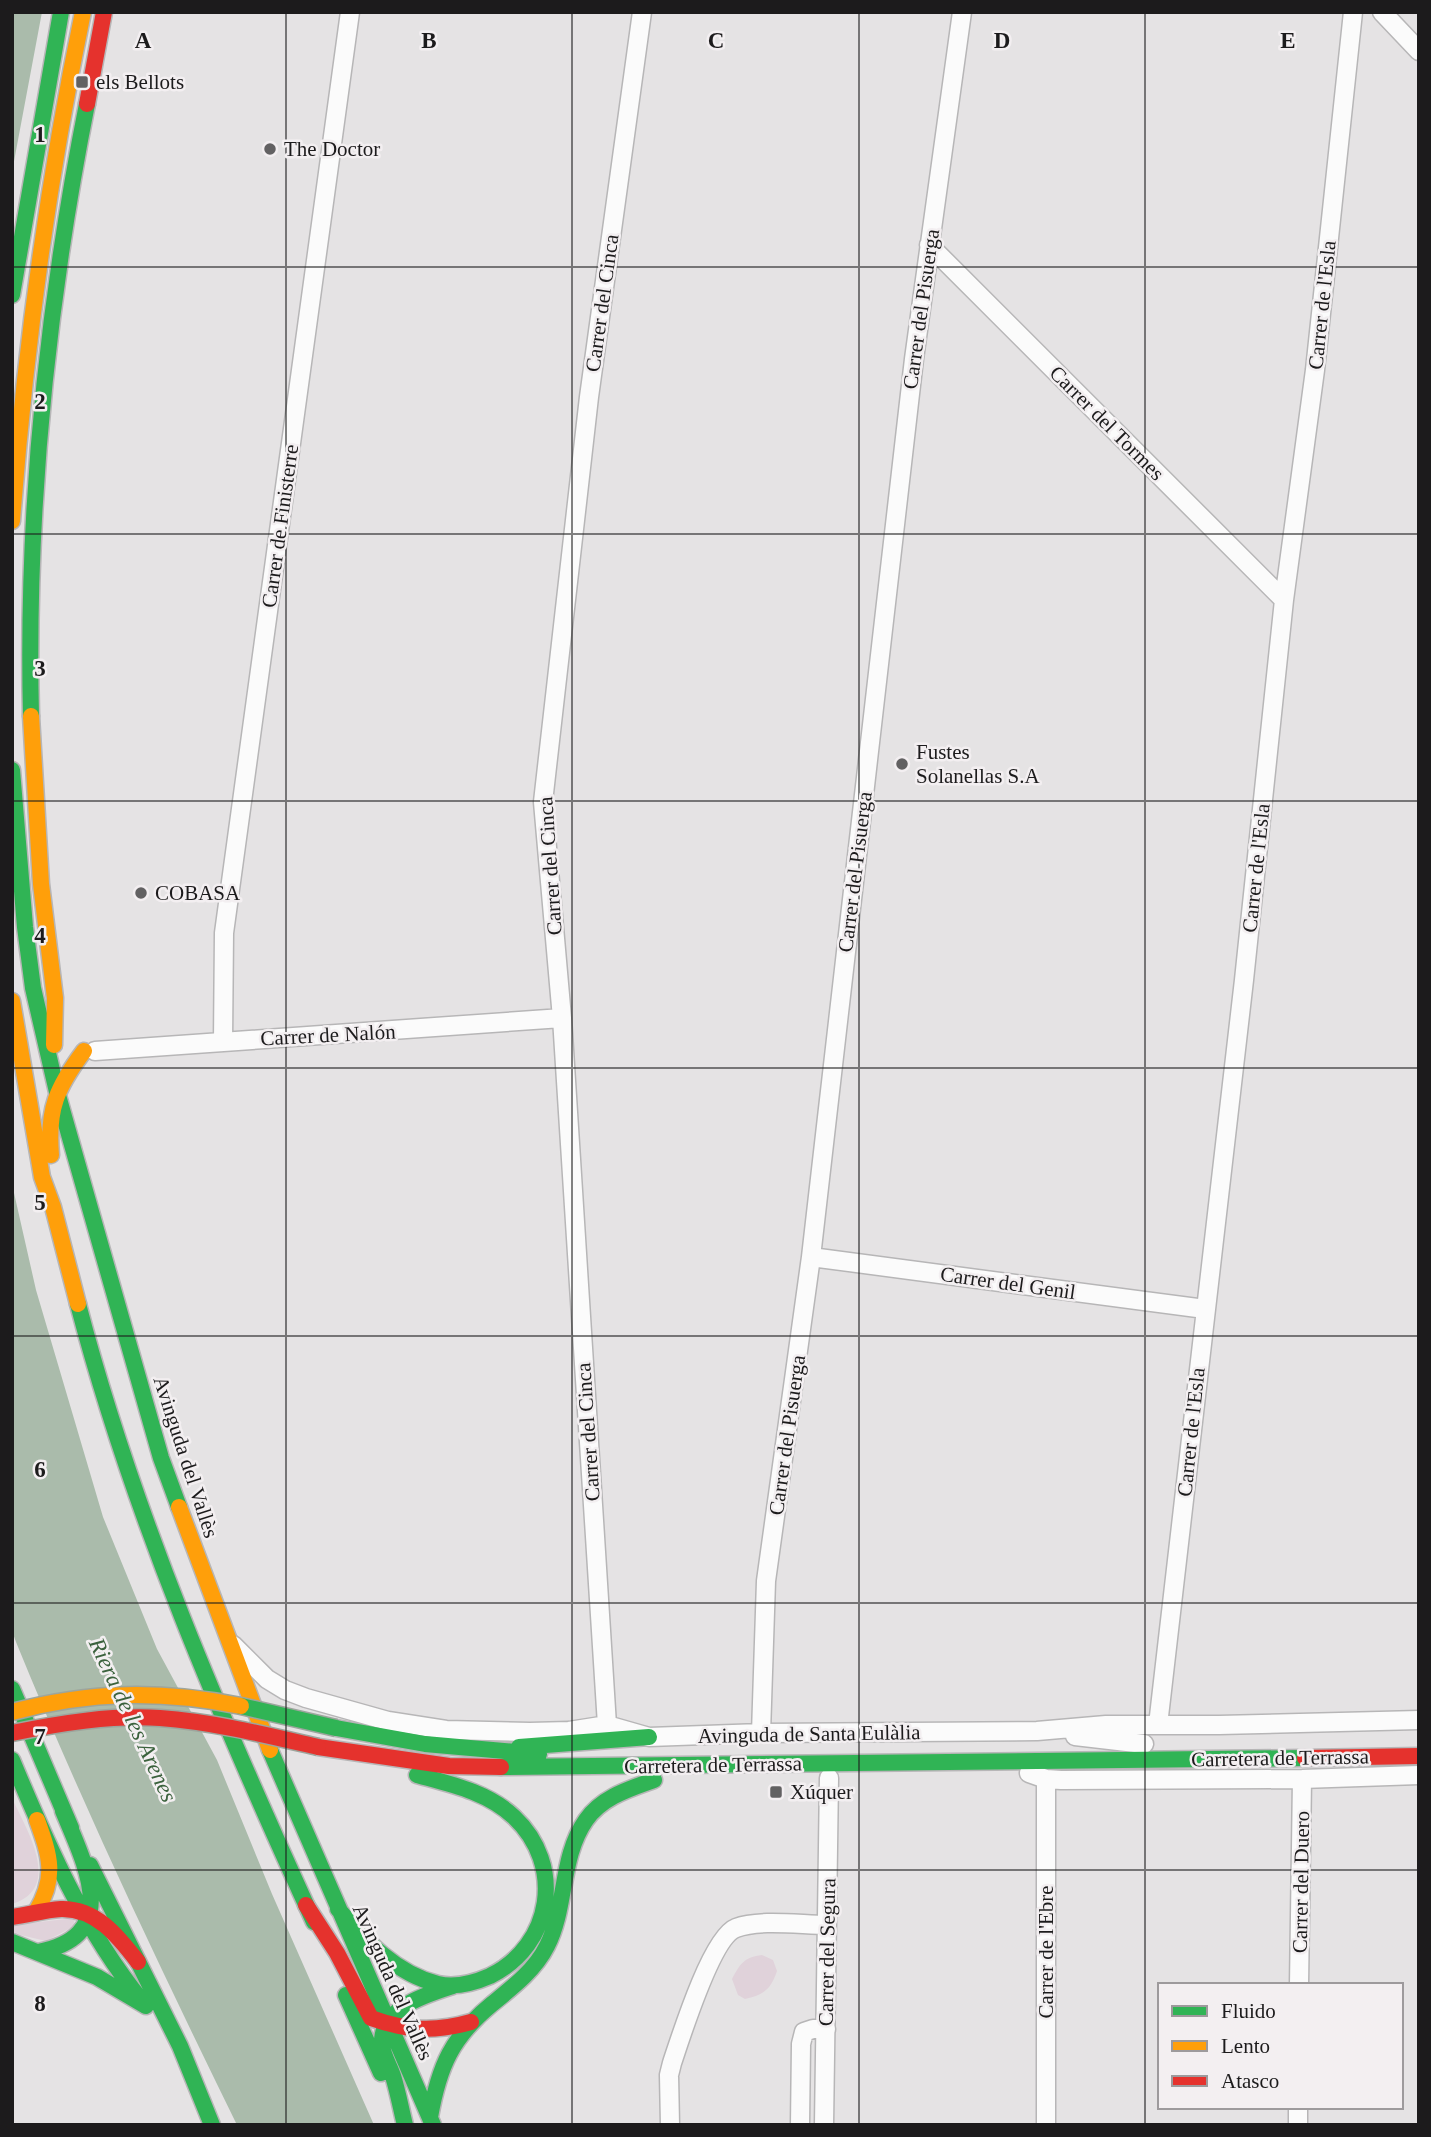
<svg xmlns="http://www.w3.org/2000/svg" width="1431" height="2137" font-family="Georgia,serif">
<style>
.green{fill:#e0d2da}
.water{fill:#aabbab}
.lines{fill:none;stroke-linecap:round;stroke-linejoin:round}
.street-casing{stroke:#b7b6b7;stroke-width:21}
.fast-casing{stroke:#b7b6b7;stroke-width:19}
.slow-casing{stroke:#b7b6b7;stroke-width:19}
.jam-casing{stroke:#b7b6b7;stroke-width:19}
.street{stroke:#fbfbfb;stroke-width:18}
.fast{stroke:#30b455;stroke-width:16}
.slow{stroke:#ff9f0a;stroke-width:16}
.jam{stroke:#e5322d;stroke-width:16}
.fast-bridge-casing{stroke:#9da59d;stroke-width:19;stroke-linecap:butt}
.slow-bridge-casing{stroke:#9da59d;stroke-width:19;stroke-linecap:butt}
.jam-bridge-casing{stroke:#9da59d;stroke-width:19;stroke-linecap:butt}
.fast-bridge{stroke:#30b455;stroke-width:16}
.slow-bridge{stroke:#ff9f0a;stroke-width:16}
.jam-bridge{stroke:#e5322d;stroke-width:16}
.grid{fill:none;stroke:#1c1b1c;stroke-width:2;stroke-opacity:0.55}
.poi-dot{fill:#626162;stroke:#f3eff1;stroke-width:2.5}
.labels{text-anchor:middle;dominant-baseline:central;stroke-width:5;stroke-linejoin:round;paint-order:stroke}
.poi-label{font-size:21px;fill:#1c1b1c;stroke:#f3eff1;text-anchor:start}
.street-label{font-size:21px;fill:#1c1b1c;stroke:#f3eff1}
.water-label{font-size:23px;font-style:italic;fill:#3b623d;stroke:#f3eff1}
.grid-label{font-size:23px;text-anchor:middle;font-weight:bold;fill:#1c1b1c;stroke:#f3eff1;stroke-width:5;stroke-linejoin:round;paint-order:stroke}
</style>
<rect width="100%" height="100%" fill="#e5e3e4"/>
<!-- green -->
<path class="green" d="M12,1798C26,1829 64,1888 12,1904Z
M75,1918L73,1927L46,1941L12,1933V1925Z
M762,1955L773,1960L777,1971C771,1989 764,1995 745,1999L738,1995L732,1979C740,1964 744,1957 762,1955Z"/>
<!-- water -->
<path class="water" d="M12,12H42L12,172Z
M12,1184L36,1290L103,1517L157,1649L217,1760L272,1894L374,2125H237C159,1966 83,1806 16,1642L12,1631Z"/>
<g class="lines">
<defs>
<path id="street" d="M1382,12L1419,51
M929,245L1284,600
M223,1041L224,933L350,12
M95,1051L562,1018
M811,1257L1205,1309
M233,1645L267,1679L285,1690L306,1698L388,1721L446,1730L530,1732L569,1731L607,1725L649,1737L761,1733L1037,1731L1106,1725H1219L1419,1720
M607,1725L562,1018L543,802L589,397L642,12
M1158,1725L1244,980L1284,600L1315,370L1353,12
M761,1733L766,1581L811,1257L914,359L962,12
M1075,1736L1144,1744
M1029,1773L1046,1779L1061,1780L1302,1779L1419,1775
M1046,1779V2125
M1299,1985L1302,1779
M670,2125L669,2075L672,2063C681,2036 712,1937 736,1928C759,1919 801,1925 827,1925
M800,2125L801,2044L804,2032L813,2029H826
M824,2125L829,1778
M1298,2125V2107"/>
<path id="fast" d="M12,295L61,12
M31,716C26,511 47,305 87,104
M12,770L25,927L33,988L57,1092L161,1458L179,1507
M78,1304C134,1518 222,1721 314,1922
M12,1689L71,1828
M336,1728L425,1744L539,1754
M519,1747L649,1737
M270,1750L433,2125
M12,1760C47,1844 84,1930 142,2001
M501,1767L1305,1758
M90,1865L180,2046L212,2125
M338,1909C366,1941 396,1974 438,1984C456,1988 474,1983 490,1976C553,1945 565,1865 514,1817C488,1792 450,1784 417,1775
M12,1942L97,1977L146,2006
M38,1952C123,1936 85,1864 63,1811
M346,1995L381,2073
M430,2117C439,2066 452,2037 492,2004C513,1987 535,1970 547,1946C567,1907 560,1857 586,1820C602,1797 629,1789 654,1780
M405,2125C401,2109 398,2092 393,2076C390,2066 383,2056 382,2045C380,2008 425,1995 453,1986"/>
<path id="slow" d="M12,521C25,349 48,180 83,12
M31,716L41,884L55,998L54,1045
M12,1001L42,1177L53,1207L78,1304
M51,1155C47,1109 57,1087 84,1051
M179,1507L270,1750
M36,1912C57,1877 50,1856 37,1820"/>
<path id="jam" d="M87,104L104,12
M318,1747L449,1766L501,1767
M1305,1758L1419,1756
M306,1905L337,1953L371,2018C406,2031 436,2032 471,2022
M12,1917C28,1915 44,1910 61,1909C96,1908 118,1936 138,1962"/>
</defs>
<!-- street casing -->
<use href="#street" class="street-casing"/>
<!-- fast casing -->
<use href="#fast" class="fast-casing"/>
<!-- slow casing -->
<use href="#slow" class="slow-casing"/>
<!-- jam casing -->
<use href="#jam" class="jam-casing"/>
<!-- street -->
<use href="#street" class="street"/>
<!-- fast -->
<use href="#fast" class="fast"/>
<!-- slow -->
<use href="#slow" class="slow"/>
<!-- jam -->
<use href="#jam" class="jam"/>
<defs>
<path id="fast-bridge" d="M241,1706L336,1728"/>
<path id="slow-bridge" d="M12,1712C91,1691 161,1690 241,1706"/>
<path id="jam-bridge" d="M12,1733C61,1723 111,1715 160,1718C214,1722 266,1735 318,1747"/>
</defs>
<!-- fast-bridge casing -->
<use href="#fast-bridge" class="fast-bridge-casing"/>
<!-- slow-bridge casing -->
<use href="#slow-bridge" class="slow-bridge-casing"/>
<!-- jam-bridge casing -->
<use href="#jam-bridge" class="jam-bridge-casing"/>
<!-- fast-bridge -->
<use href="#fast-bridge" class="fast-bridge"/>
<!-- slow-bridge -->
<use href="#slow-bridge" class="slow-bridge"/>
<!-- jam-bridge -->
<use href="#jam-bridge" class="jam-bridge"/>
</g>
<!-- grid -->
<path class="grid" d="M286,12V2125M572,12V2125M859,12V2125M1145,12V2125M12,267H1419M12,534H1419M12,801H1419M12,1068H1419M12,1336H1419M12,1603H1419M12,1870H1419"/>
<!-- markers -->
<g class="poi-dot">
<rect x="75" y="75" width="14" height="14" rx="3.5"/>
<circle cx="270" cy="149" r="7"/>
<circle cx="902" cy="764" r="7"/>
<circle cx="141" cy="893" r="7"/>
<rect x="769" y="1785" width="14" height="14" rx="3.5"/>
</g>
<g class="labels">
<!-- poi labels -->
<g class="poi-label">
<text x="96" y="82">els Bellots</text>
<text x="284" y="149">The Doctor</text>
<text x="916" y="752">Fustes<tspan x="916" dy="24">Solanellas S.A</tspan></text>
<text x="155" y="893">COBASA</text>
<text x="790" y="1792">Xúquer</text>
</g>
<!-- street labels -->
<g class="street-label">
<text transform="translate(602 303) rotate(-82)">Carrer del Cinca</text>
<text transform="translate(1322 305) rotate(-84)">Carrer de l'Esla</text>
<text transform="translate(921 309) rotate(-82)">Carrer del Pisuerga</text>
<text transform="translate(1107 423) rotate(45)">Carrer del Tormes</text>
<text transform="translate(280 526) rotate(-82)">Carrer de Finisterre</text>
<text transform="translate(550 866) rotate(-94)">Carrer del Cinca</text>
<text transform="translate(1256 868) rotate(-84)">Carrer de l'Esla</text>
<text transform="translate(855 872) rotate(-83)">Carrer del Pisuerga</text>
<text transform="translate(328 1035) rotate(-3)">Carrer de Nalón</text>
<text transform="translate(1008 1283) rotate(8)">Carrer del Genil</text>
<text transform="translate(588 1432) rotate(-94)">Carrer del Cinca</text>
<text transform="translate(1191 1432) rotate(-84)">Carrer de l'Esla</text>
<text transform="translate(787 1435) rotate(-82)">Carrer del Pisuerga</text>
<text transform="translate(186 1457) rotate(72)">Avinguda del Vallès</text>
<text transform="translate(809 1734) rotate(-1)">Avinguda de Santa Eulàlia</text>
<text transform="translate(1280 1758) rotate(-1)">Carretera de Terrassa</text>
<text transform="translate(713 1765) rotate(-1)">Carretera de Terrassa</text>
<text transform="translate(1301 1882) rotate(-89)">Carrer del Duero</text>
<text transform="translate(827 1952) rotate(-89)">Carrer del Segura</text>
<text transform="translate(1046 1952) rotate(-90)">Carrer de l'Ebre</text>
<text transform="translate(393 1982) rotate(66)">Avinguda del Vallès</text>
</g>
<!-- water labels -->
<g class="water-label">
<text transform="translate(133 1720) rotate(65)">Riera de les Arenes</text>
</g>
</g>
<g class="grid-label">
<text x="143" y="48">A</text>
<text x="429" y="48">B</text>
<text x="716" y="48">C</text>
<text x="1002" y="48">D</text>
<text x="1288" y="48">E</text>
<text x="40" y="142">1</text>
<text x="40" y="409">2</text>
<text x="40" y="676">3</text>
<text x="40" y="943">4</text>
<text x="40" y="1210">5</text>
<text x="40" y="1477">6</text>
<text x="40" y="1744">7</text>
<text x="40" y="2011">8</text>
</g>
<!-- border -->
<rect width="1431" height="2137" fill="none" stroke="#1c1b1c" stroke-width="28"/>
<!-- legend -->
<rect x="1158" y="1983" width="245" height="126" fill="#f3eff1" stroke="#9d9a9c" stroke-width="2"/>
<rect x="1172" y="2006" width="35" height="10" fill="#30b455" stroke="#9d9a9c" stroke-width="2"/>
<text x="1221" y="2018" font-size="21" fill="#1c1b1c">Fluido</text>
<rect x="1172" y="2041" width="35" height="10" fill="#ff9f0a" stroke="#9d9a9c" stroke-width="2"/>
<text x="1221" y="2053" font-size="21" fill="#1c1b1c">Lento</text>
<rect x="1172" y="2076" width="35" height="10" fill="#e5322d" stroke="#9d9a9c" stroke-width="2"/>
<text x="1221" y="2088" font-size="21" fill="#1c1b1c">Atasco</text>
</svg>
